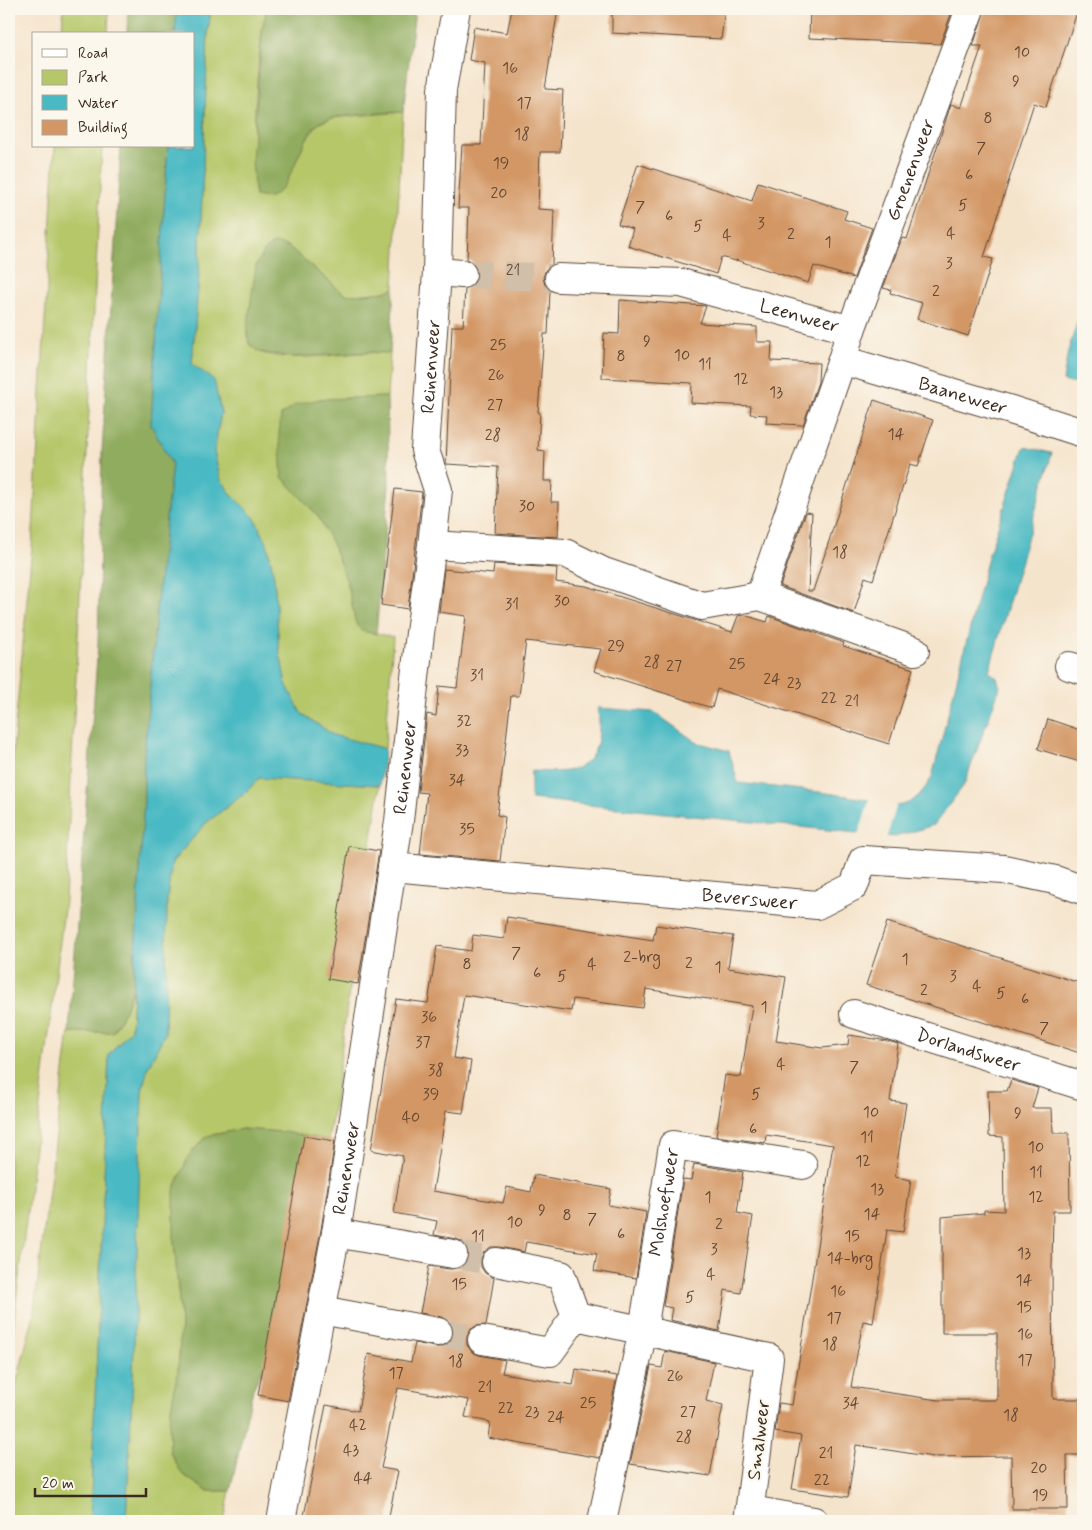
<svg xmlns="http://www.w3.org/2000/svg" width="1092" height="1530" font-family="Mynerve,sans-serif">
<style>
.green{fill:#b6c76a;stroke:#787844}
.forest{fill:#90ac5e;stroke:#666b3e}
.water{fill:#4ab9c3;stroke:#427270}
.pier{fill:#f5e4cc}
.building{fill:#d39765}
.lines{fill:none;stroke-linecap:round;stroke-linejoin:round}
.minor-tunnel{stroke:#d0bfa9;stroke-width:28;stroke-dasharray:28 14;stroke-linecap:butt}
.minor-casing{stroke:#574638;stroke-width:30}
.minor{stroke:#fff;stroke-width:28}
.labels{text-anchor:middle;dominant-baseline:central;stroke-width:4.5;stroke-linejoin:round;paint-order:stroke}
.number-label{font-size:16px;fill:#614530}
.street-label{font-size:19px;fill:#3b2a1e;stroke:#fbf7ec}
</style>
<rect width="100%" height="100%" fill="#fbf7ec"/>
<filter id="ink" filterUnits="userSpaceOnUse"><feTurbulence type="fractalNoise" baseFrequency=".02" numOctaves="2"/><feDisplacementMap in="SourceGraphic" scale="10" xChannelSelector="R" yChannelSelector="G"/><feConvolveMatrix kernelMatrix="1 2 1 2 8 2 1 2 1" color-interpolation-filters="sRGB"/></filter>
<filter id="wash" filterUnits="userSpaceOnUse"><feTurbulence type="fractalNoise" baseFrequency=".0096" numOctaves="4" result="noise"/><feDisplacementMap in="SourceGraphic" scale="20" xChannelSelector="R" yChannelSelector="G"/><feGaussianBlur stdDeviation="1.12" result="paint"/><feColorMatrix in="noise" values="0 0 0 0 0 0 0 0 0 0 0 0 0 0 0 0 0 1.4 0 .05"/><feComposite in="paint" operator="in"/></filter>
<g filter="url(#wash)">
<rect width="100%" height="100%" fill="#f5e4cc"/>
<!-- green -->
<path class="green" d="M63,9H109L108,34H62Z
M211,9H267C261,33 259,56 257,81C254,120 252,157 255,196L287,180L305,141L318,124L331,118L403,112L394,288L385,292L356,295L344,294L289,247L249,344C253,347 257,351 262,353C303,364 347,350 390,353L387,397L320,399L282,477C294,489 309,502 319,516C340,549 351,594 362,631L393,637L385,749L333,735L301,713L286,684L279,649L274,577L267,543L254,517L231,494L220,478L214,452L221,412L192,364L199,274L208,32Z
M55,146H102L65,901L12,1336L9,1349V792L32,547Z
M259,778L380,785L353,959L335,1101L328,1140L283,1132L242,1129L207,1136L174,1241L181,1325L178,1369L182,1474L207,1491H230L224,1521H126L133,1375L142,1091L148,1067L165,1033L167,898L172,862L206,823L245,793Z
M133,988L131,1029L109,1055L90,1521H9V1412L33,1318L69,1032H113L124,1012Z"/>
<!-- forest -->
<path class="forest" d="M128,9H177L175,34H127Z
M267,9H415L403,112C385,113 331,114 319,123C299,138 294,184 274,195C268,199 261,197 255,196L252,161L262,29Z
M121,146H168L151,425L172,464L157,602L144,758V801L133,988L124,1012L113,1032H69L98,645L102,451Z
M274,243L289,247L344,294L356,295L385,292L394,288L390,353L368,352L293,357L259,352L249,344L247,330L256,265L265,250Z
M387,397L389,486L376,634L362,631L356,624L347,582L332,543L318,516L282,477L279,434L281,415L295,405L320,399Z
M242,1129L283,1132L328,1140L306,1278L253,1389L230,1491H207L182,1474L170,1452L169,1420L178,1369L181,1325L174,1241V1190L189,1155L207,1136Z"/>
<!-- water -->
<path class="water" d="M177,9H211L208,32L199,274L192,364L214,380L221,412L214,452L220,478L231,494L254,517L267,543L274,577L279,649L286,684L301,713L333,735L385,749L380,785L259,778L245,793L206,823L172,862L167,898L165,1033L148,1067L142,1091L133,1375L126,1521H90L109,1055L131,1029L144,801V758L157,602L172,464L151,425L168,146H194V34H175Z
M1083,305V386L1063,381L1068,351Z
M1024,447L1052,453L989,671L997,678L1000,687L964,785L934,825L895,837L531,799V771C544,771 559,773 571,770C600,763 601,733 598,708L654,712L696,742L729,751L738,783C780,788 823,791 864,799C877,802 889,808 902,805C916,802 925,789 932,777L988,557Z"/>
<!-- pier -->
<path class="pier" d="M870,799L897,804L886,839L858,836Z"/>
<g id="blocks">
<!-- building -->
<path class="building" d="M512,9H558L545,89L563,90L560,152H540L538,209L554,210L552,264L546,269L543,277L545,285L550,291L548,334H544L538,412L540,413L538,450L545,451L544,481H552L551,502H559L558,537L495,533L498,467L446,464L452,326H463L465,289L475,283L478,275L476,267L471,261L467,260L469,208H458L462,145H481L485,63L469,60L474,27L507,33Z
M612,9H725L721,39L612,33Z
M810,9H953L940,44L809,38Z
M985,9H1078L1046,107L1034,103L984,257L993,259L968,336L917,319L922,303L890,293L891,290L883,288L902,238L907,239L951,104L961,108L982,46H973Z
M638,164L752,201L758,182L847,211L844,219L872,228L854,278L814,266L808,283L736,260V261L721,257L716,274L628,246L633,229L618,224Z
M620,300L706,306L700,323L757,327V342H772L771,361L819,363L818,382L803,425L766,423L767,415L750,414L751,406L691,403L692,383L602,378L604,333L619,334Z
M874,400L933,420L918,466L910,464L873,580L865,577L854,613L780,586L806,512L812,513L808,591H813Z
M395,489L422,492L408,609L381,605Z
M494,564L557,568L556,582L586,586L732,632L738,616L744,615L767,622L769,616L844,643L843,646L913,669L889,744L717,689L712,708L594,671L601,649L526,641L519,696H511L506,740L497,815L505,817L500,861L420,854L427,793L418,792L427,714L436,716L439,686L457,688L466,616L439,612L444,569L493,574Z
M1048,719L1083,731V763L1038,749Z
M349,846L379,851L358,984L328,979Z
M507,917L653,940L656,925L733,936L728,968L786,977L776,1041L822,1048L848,1045L849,1035L888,1041L898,1044L890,1101L906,1103L895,1177L911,1180L903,1232L887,1230L873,1323L863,1321L851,1387L938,1400H997V1333H942V1217L984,1213V1210L1004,1211L1003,1137L989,1136L988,1091H1007L1011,1080L1038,1088L1032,1108H1052L1053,1133H1069L1070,1211H1053L1052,1267L1053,1399H1080L1081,1455H1067L1068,1509H1012L1011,1456L933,1457L856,1445L848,1497L792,1489L801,1436L775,1432L779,1403L792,1405L833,1145L766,1135L765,1143L716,1136L725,1075L741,1077L752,1006L646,989L643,1008L573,999L571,1011L464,995L454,1058L471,1061L463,1113L446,1111L433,1191L503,1203L507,1187L531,1192L534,1175L611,1189L608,1205L646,1212L636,1278L594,1271L597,1254L526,1242L524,1252L499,1247H491L484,1252L481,1259V1267L485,1273L494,1278L486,1325L476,1326L470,1330L467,1337V1345L472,1352L479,1355L505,1360L502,1373L573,1385L576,1369L617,1376L600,1458L488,1438L490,1422L465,1417L469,1400L398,1388L381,1468L398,1471L388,1521H303L326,1405L358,1411L368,1354L411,1362L415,1343L435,1347H443L449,1342L453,1335V1326L448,1320L441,1317L420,1313L429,1266L450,1269L459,1268L465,1264L468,1257L467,1248L463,1242L456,1239L434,1235L437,1221L394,1213L403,1156L371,1150L396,999L428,1003L437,946L471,951L473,935L504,939Z
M887,922L1083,984V1054L866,985Z
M304,1136L335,1141L321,1230L288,1401L258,1395Z
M694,1164L743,1172L737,1213L753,1216L741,1293L725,1290L719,1331L670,1320L672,1308L663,1306L683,1179L691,1180Z
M665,1351L714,1362L706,1401L723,1405L710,1476L630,1464L651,1366L662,1368Z"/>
</g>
</g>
<g filter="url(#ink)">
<use href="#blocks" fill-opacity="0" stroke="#574638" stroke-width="1"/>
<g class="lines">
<!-- minor-tunnel -->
<path class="minor-tunnel" d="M462,274L559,278
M453,1254L496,1262
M438,1332L482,1340"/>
<defs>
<g id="minor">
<path d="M437,272L462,274"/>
<path id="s1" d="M559,278L681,283L851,330L842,360L760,596"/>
<path id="s2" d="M851,330L970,9"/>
<path id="s3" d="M842,360L1011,410L1083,433"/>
<path d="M432,545L565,553L604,572L702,606L760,596L915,651"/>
<path d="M1069,666L1083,670"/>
<path id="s4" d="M392,867L817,905L854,886L863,860L1004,869L1055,880L1083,890"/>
<path id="s5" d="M854,1014L1083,1086"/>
<path d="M336,1233L453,1254"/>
<path d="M496,1262L561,1275L576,1316L769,1358L748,1521"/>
<path d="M321,1310L438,1332"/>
<path d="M482,1340L550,1352L576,1316"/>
<path d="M751,1510L814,1521"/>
<path id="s6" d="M281,1521L336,1233L352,1131L399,821L420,633L432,545L438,490L425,450L437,272L442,90L456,9"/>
<path id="s7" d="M602,1521L643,1330L673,1145L803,1165"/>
</g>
</defs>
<!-- minor casing -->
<use href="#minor" class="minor-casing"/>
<!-- minor -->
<use href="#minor" class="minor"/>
</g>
</g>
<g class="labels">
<!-- number labels -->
<g class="number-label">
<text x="1022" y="52">10</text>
<text x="510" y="68">16</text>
<text x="1016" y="81">9</text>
<text x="524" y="103">17</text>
<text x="988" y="118">8</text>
<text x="522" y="134">18</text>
<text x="981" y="148">7</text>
<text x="501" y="163">19</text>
<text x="969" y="175">6</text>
<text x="499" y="193">20</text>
<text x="963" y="205">5</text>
<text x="640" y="207">7</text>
<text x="669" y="216">6</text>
<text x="761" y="223">3</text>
<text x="698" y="226">5</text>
<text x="951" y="233">4</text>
<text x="791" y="234">2</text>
<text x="727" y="235">4</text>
<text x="828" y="242">1</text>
<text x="949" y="263">3</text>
<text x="513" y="270">21</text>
<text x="936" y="291">2</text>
<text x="647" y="341">9</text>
<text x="498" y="345">25</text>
<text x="682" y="355">10</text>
<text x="621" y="356">8</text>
<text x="705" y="364">11</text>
<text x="496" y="375">26</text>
<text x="741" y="379">12</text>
<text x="776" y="392">13</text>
<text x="495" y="405">27</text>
<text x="896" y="434">14</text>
<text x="493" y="435">28</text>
<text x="527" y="506">30</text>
<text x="840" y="552">18</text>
<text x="562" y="601">30</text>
<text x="512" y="604">31</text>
<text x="616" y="646">29</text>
<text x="652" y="662">28</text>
<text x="737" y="664">25</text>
<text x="674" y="666">27</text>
<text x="477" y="675">31</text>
<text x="772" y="679">24</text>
<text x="794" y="683">23</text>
<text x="829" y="698">22</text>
<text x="852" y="701">21</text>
<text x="464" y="721">32</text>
<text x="462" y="750">33</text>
<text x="457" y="780">34</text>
<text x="467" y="829">35</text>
<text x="516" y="953">7</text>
<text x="642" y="957">2-brg</text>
<text x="905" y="959">1</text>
<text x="689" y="963">2</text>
<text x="467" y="964">8</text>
<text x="592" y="964">4</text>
<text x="718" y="967">1</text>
<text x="537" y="973">6</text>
<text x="562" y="976">5</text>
<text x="953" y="976">3</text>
<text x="977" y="986">4</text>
<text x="924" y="990">2</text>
<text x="1001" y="993">5</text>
<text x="1025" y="999">6</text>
<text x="764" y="1007">1</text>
<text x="429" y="1017">36</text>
<text x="1044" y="1028">7</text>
<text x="423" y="1042">37</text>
<text x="781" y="1064">4</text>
<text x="854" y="1067">7</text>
<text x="436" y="1070">38</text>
<text x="431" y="1094">39</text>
<text x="756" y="1094">5</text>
<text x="871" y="1112">10</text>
<text x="1018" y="1113">9</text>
<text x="411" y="1117">40</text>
<text x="753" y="1129">6</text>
<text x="867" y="1137">11</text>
<text x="1036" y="1147">10</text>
<text x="863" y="1161">12</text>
<text x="1036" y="1172">11</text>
<text x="877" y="1189">13</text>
<text x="708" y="1197">1</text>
<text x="1036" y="1197">12</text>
<text x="542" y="1210">9</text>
<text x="872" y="1214">14</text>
<text x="567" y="1215">8</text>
<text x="592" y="1219">7</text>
<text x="515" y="1222">10</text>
<text x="719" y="1224">2</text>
<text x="621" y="1234">6</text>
<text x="478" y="1236">11</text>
<text x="852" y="1236">15</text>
<text x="714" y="1249">3</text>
<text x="1024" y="1253">13</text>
<text x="850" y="1258">14-brg</text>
<text x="711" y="1274">4</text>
<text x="1024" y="1280">14</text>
<text x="459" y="1284">15</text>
<text x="838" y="1291">16</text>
<text x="690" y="1297">5</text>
<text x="1024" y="1307">15</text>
<text x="834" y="1318">17</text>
<text x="1025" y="1334">16</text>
<text x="830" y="1344">18</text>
<text x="1025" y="1360">17</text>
<text x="456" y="1361">18</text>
<text x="396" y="1373">17</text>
<text x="675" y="1376">26</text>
<text x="485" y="1387">21</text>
<text x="588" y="1403">25</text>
<text x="851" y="1403">34</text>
<text x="506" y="1408">22</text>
<text x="532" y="1412">23</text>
<text x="688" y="1412">27</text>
<text x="1011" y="1415">18</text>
<text x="556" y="1417">24</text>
<text x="358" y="1425">42</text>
<text x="684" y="1437">28</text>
<text x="351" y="1450">43</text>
<text x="826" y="1453">21</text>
<text x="1039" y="1468">20</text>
<text x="363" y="1478">44</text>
<text x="822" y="1480">22</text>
<text x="1040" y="1495">19</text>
</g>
<!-- street labels -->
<g class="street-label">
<text stroke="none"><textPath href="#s2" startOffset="171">Groenenweer</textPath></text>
<text stroke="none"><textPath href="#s1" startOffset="245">Leenweer</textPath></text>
<text stroke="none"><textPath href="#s6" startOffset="1169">Reinenweer</textPath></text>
<text stroke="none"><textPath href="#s3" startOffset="126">Baaneweer</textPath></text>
<text stroke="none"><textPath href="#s6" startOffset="764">Reinenweer</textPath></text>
<text stroke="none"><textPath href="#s4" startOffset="359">Beversweer</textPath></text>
<text stroke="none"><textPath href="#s5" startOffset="120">Dorlandsweer</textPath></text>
<text stroke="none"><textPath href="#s6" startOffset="359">Reinenweer</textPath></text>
<text stroke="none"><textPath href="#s7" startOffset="325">Molshoefweer</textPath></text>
<text transform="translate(759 1440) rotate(-83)">Smalweer</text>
</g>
</g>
<!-- margin -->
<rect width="1092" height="1530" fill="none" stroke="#fbf7ec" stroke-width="30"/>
<!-- legend -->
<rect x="32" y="32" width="162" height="115" fill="#fbf7ec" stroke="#aea59a"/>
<rect x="42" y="49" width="25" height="8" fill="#ffffff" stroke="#aea59a"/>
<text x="78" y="58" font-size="15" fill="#3b2a1e">Road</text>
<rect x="42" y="70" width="25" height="15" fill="#b6c76a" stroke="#aea59a"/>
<text x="78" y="82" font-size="15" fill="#3b2a1e">Park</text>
<rect x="42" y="95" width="25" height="15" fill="#4ab9c3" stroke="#aea59a"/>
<text x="78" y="108" font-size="15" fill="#3b2a1e">Water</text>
<rect x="42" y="120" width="25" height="15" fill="#d39765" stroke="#aea59a"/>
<text x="78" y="132" font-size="15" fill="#3b2a1e">Building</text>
<!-- scale -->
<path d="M35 1488v8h111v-8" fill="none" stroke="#3b2a1e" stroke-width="2.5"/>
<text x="42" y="1488" font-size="15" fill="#3b2a1e" stroke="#fbf7ec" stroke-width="4" paint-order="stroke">20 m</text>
</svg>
